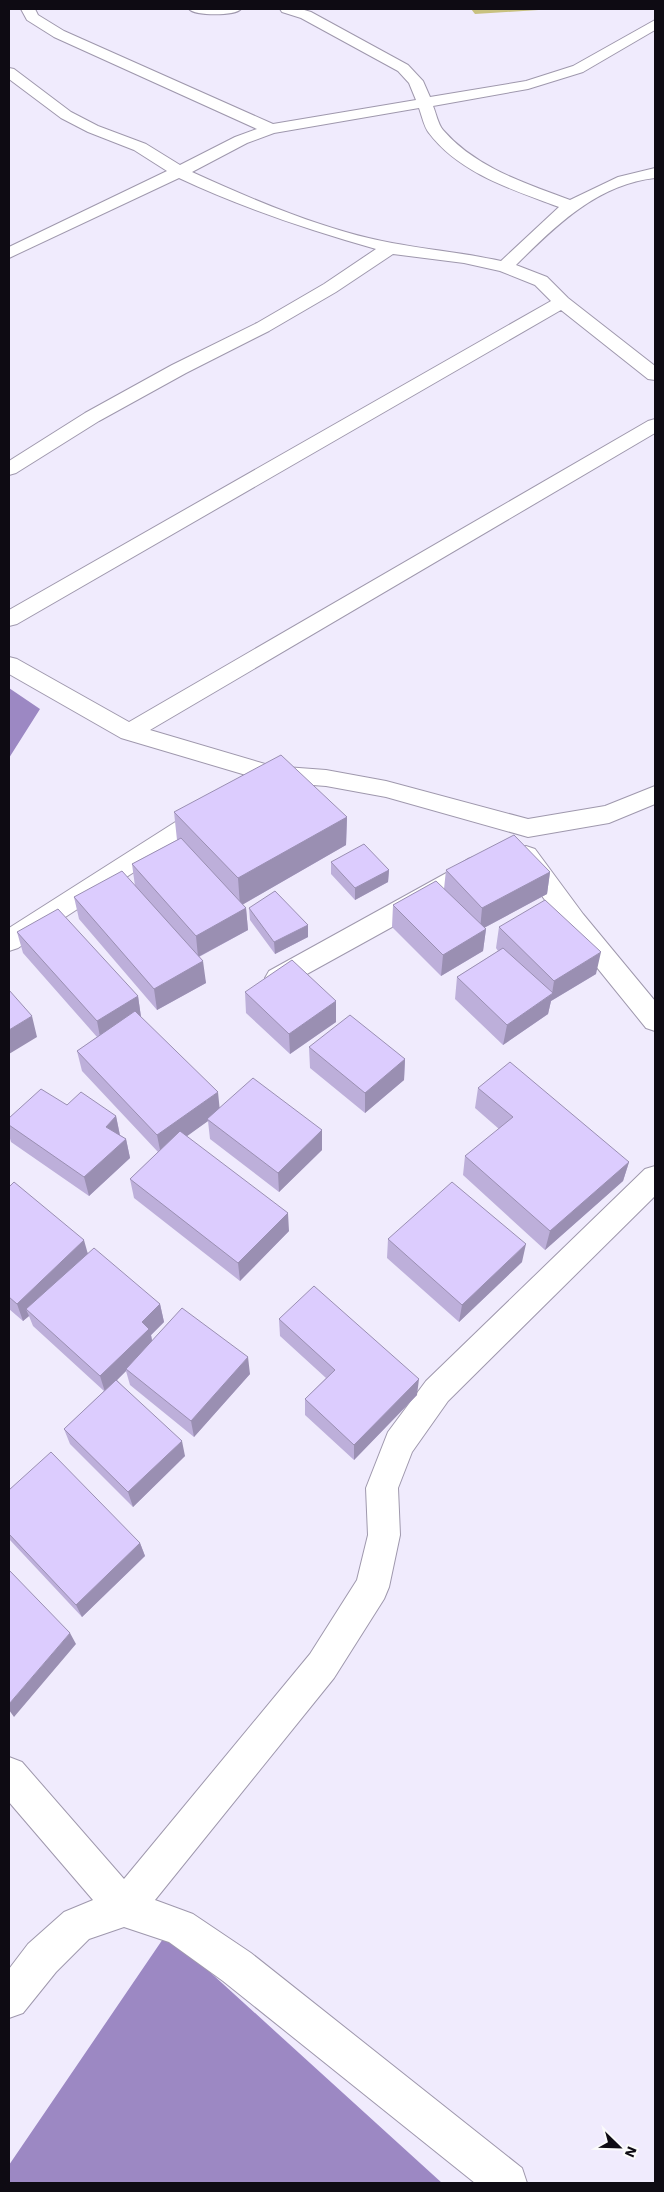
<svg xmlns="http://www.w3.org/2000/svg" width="664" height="2192" font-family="'Work Sans',sans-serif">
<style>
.green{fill:#c8c180}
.water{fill:#9c88c3}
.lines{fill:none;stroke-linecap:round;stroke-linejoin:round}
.street-casing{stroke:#9f98ad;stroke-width:2}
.street{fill:#fff;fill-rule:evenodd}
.wall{fill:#bdafda}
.shaded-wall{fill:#9a8fb2}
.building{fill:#dcccfe;stroke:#9a8fb2}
</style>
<rect width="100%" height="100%" fill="#f0ebfd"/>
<!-- green -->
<path class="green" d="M471,9H554L475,14Z"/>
<!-- water -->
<path class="water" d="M9,688L40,709L9,758Z
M167,1933L442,2183H9V2165Z"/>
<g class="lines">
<defs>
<path id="street" d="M21,9H35L38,15L64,31L273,124L416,100L409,83L398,71L301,18L282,12L280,9H301L311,12L408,65L423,81L430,97L526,81L573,66L655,20V30L583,72L528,89L433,106C436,113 438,124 443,130C476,168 525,183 570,200L618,177L655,168V178C598,184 555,226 516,265L547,277L568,298L655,366V380L648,379L561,310L17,624L9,626V610L551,301L535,285L500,271L464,263L393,254L336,292L269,331L186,373L99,421L16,473L9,475V461L85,413L172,365L257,323L324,284L376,249C309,230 243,208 179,178L9,258V247L167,171L134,150L88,132L61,118L9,79V68L14,69L71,112L98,126L146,144L180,165L235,137L257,129L54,37L27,20ZM419,108C422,116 424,127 429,133C460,174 514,190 559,207L501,261C465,253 429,250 392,243C326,231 253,200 192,172L247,143L274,133Z
M189,9H241C235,16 195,16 189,9Z
M655,419V433L150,730L272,766L326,770L386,781L528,819L605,806L655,786V804L609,823L528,837L386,797L326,786L273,782L267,784L259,782L256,778L121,738L9,674V657L17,659L129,722L648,421Z
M207,804L215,807L219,813L215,819L18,948L9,951V928L199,807Z
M526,846L535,849L583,914L655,1001V1031L646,1028L565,928L517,861L514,855L517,849Z
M477,856L486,859L489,865L486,871L468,885L287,985L278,988L269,985L265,978L269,971L450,871L468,859Z
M655,1166V1196L448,1401L412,1452L398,1488L400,1535L389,1587L384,1599L334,1678L155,1900L193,1914L251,1953L522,2168L527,2183H475L223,1981L169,1942L124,1927L89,1939L56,1972L23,2013L9,2018V1969L28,1944L64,1912L93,1900L9,1802V1757L22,1762L124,1879L310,1654L357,1580L368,1535L366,1488L388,1432L426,1381L645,1169Z"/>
</defs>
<!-- street casing -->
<use href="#street" class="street-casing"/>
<!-- street -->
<use href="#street" class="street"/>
</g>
<!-- wall -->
<path class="wall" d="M174,812L347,817L346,845L242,905L246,908L248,930L199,957L206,983L157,1010L79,919L74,897L135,886L132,864L177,840Z
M331,862L389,870L388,882L355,900L331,874Z
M446,870L550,872L547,894L484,928L486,929L483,951L441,976L392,927L393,905L444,889Z
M249,908L308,925V937L275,954L250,920Z
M499,927L596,974L551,1001L548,1014L503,1045L455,999L457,977L498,951L496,948Z
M17,932L138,996L141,1017L220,1108L322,1150L279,1192L210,1139L208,1121L186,1136L289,1231L240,1281L134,1198L130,1179L158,1152L82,1071L77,1051L97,1037L23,953Z
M245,992L336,1001V1022L290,1054L246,1013Z
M309,1047L405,1059L404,1080L365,1113L310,1068Z
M478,1088L629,1162L623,1181L545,1250L463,1175L465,1156L499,1129L475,1108Z
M67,1105L116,1116L120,1135L126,1139L130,1158L89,1196L11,1142L9,1135V1118Z
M9,1187L88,1253L160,1304L164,1322L151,1335L152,1340L250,1374L194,1437L130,1385L126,1371L117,1380L185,1456L133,1507L70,1444L64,1429L104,1391L33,1326L29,1316L23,1321L9,1309Z
M388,1239L522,1262L459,1322L387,1258Z
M279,1319L417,1395L354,1460L305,1415V1399L326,1378L280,1336Z
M9,1490L140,1543L145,1556L82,1617L9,1539Z"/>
<!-- shaded-wall -->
<path class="shaded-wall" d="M347,817L346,845L240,906L238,878Z
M389,870L388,882L355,900V888Z
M550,872L547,894L480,930L482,908Z
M246,908L248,930L198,957L196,936Z
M308,925V937L275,954L274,942Z
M486,929L483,951L441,976L443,955Z
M601,952L596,974L551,1001L548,1014L503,1045L507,1025L552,994L554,981Z
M203,961L206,983L157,1010L154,989Z
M138,996L141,1017L101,1042L97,1021Z
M336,1001V1022L290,1054L289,1034Z
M32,1016L37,1037L9,1054V1030Z
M405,1059L404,1080L365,1113V1093Z
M218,1092L220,1112L207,1119L208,1121L161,1155L157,1135Z
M116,1116L120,1136L106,1127Z
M322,1130V1150L279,1192L278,1173Z
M126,1139L130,1158L89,1196L84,1177Z
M629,1162L623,1181L545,1250L550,1231Z
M288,1213L289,1231L240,1281L238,1263Z
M84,1240L89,1258L26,1309L29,1316L23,1321L17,1304Z
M526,1244L522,1262L459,1322L462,1305Z
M160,1304L164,1322L151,1335L153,1346L126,1369V1371L105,1392L100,1376L142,1322Z
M248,1357L250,1374L194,1437L191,1421Z
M419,1379L417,1395L354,1460V1445Z
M182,1441L185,1456L133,1507L128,1492Z
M140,1543L145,1556L82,1617L76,1605Z
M70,1633L76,1644L14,1717L9,1710V1704Z"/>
<!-- building -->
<path class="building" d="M281,755L347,817L238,878L174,812Z
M514,835L550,872L482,908L446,870Z
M181,838L246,908L196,936L132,864Z
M364,844L389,870L355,888L331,862Z
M122,871L203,961L154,989L74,897Z
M436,881L486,929L443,955L393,905Z
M275,891L308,925L274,942L249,908Z
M545,900L601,952L554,981L499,927Z
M58,909L138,996L97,1021L17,932Z
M503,948L553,993L507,1025L457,977Z
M292,960L336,1001L289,1034L245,992Z
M9,990L32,1016L9,1030Z
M135,1011L218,1092L157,1135L77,1051Z
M350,1015L405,1059L365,1093L309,1047Z
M510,1062L629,1162L550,1231L465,1156L513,1117L478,1088Z
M253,1078L322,1130L278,1173L207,1119Z
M41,1089L67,1105L81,1092L116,1116L106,1127L126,1139L84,1177L9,1125V1118Z
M180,1131L288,1213L238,1263L130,1179Z
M14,1182L84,1240L17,1304L9,1297V1187Z
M452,1182L526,1244L462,1305L388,1239Z
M94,1248L160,1304L142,1322L149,1329L100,1376L26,1309Z
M314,1286L419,1379L354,1445L305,1399L335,1370L279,1319Z
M182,1308L248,1357L191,1421L126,1369Z
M116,1380L182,1441L128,1492L64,1429Z
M51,1452L140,1543L76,1605L9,1534V1490Z
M9,1570L70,1633L9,1704Z"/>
<!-- border -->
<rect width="664" height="2192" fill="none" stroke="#0e0b13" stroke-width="20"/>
<!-- north arrow -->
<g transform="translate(619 2147) rotate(113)" stroke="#fbfbfb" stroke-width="4" paint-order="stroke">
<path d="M0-4L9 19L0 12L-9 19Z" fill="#0e0b13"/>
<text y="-8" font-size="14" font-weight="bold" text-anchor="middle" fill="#0e0b13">N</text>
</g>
</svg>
